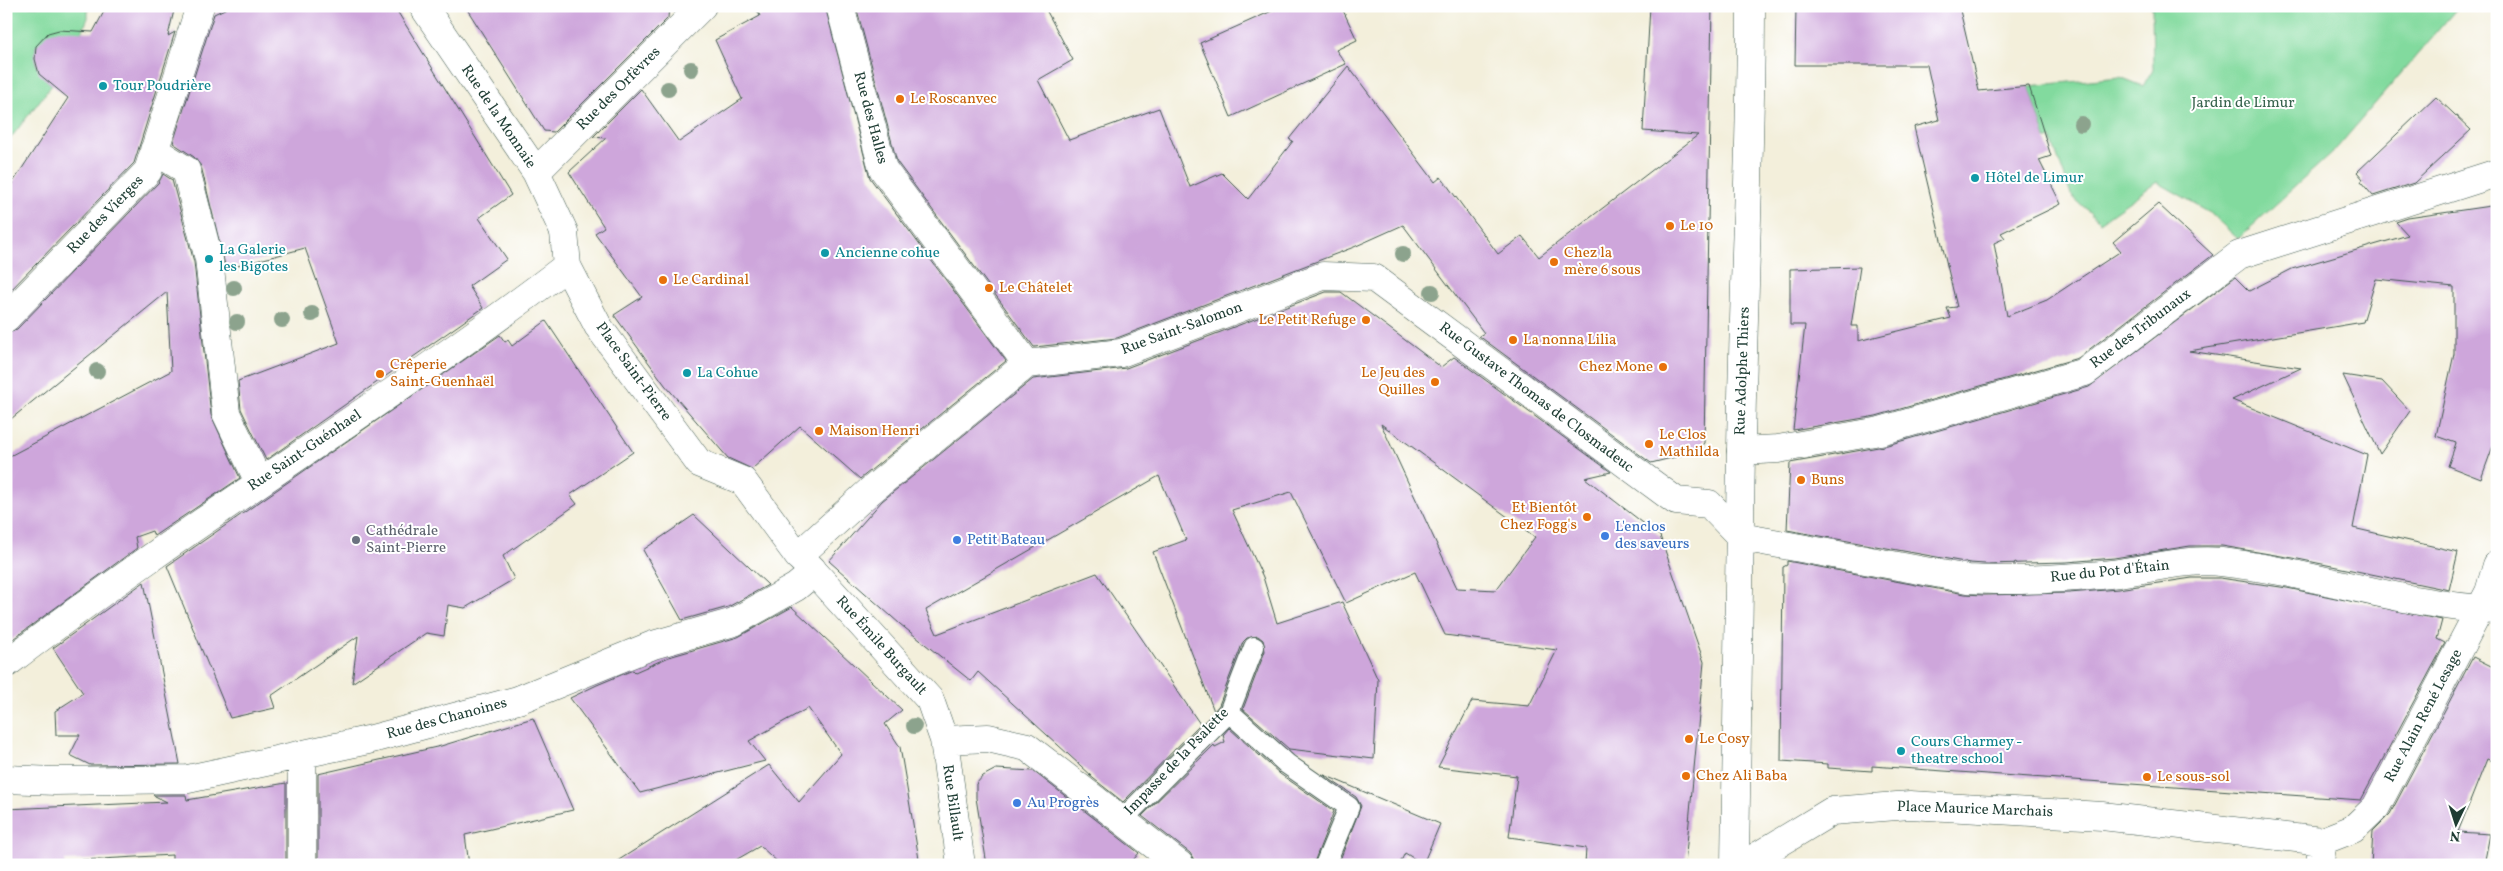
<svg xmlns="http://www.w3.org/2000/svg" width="2503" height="871" font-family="Vollkorn,serif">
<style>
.green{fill:#82da9e;stroke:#508c69}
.building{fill:#cea6db;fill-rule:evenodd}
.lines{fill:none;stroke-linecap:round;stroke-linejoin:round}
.service-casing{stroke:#3f584d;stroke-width:22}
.pedestrian-casing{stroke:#3f584d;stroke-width:29}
.minor-casing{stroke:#3f584d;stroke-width:29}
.secondary-casing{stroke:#3f584d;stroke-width:29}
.service{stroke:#fff;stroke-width:20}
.pedestrian{stroke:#fff;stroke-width:28}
.minor{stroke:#fff;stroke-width:28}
.secondary{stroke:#fff;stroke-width:28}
.tree{fill:#8ca38d}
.culture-dot{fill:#0f9aa8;stroke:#fff;stroke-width:2}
.food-dot{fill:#e8710a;stroke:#fff;stroke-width:2}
.shop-dot{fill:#3f7fe0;stroke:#fff;stroke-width:2}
.worship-dot{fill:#6b7280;stroke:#fff;stroke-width:2}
.labels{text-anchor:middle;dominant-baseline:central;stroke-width:4;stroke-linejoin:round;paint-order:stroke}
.culture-label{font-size:15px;fill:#0d838f;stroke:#fff;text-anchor:start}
.street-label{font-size:15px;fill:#1f3d34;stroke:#fff}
.food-label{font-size:15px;fill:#c56008;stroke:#fff;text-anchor:start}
.park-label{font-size:15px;fill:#38644e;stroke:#fff}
.shop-label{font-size:15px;fill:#366cbe;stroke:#fff;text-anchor:start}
.worship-label{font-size:15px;fill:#5b616d;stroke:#fff;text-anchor:start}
</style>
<rect width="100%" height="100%" fill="#fff"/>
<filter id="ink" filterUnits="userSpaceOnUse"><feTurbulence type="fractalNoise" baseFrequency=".02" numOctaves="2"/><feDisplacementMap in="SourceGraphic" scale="10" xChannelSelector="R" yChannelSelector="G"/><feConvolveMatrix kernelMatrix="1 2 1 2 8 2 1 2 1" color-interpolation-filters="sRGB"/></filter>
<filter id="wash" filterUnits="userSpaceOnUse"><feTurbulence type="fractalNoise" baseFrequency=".0096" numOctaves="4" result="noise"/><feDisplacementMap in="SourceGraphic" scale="20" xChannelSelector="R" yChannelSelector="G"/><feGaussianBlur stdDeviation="1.12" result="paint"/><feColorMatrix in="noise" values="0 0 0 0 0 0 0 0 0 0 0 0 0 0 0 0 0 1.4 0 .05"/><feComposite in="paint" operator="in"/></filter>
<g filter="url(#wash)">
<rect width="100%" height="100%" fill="#f3efdb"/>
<!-- green -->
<path class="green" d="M6,6H88V18L80,36L36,46C34,66 37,72 52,85L6,144Z
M2152,6H2459L2336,149L2238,239L2208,211L2157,182L2100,222L2071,195L2051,139H2046L2029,86L2120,77L2143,86L2153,69Z"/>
<g id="blocks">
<!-- building -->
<path class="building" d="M107,6H175L168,36L175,32L134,163L6,295V193L68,98L39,74L35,59L36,46L48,33L59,30L93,32Z
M231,6H394L511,195L479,218L507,259L469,286L483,308L266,460L241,409L238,381L339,343L305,248L226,269L201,166L194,157L173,143L214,14Z
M465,6H669L668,18L554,132L544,131Z
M755,6H825L870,178L1006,361L860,479L800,426L752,469L728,458L665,385L614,315L642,297L595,233L604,227L569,172L606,138L593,137L641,89L679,142L742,99L715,40L760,16Z
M856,6H1044L1073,60L1038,80L1069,140L1159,108L1190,187L1222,173L1248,199L1293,141L1289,139L1348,66L1435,182L1441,177L1498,254L1522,236L1539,257L1698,135L1643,131L1650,6H1712L1704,443L1696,452L1651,463L1479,336L1484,333L1403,225L1354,247L1117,338L1034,347L897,162Z
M1283,6H1341L1357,40L1336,50L1346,64L1231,117L1200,43Z
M1796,6H1959L1979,91L2029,86L2051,156L2039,160L2061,204L2001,233L2005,238L1994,243L2007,316L2047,300L2121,251L2113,242L2158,204L2213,255L2078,358L1876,416L1793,430L1805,325H1790V269L1860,267L1851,326H1858V341L1951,318L1947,308L1957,307L1914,127L1939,120L1927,65H1795Z
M2436,97L2471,130L2414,183L2373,196L2361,182L2363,179L2357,172Z
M163,174L172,180L194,262L211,415L240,478L154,536L152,531L135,537L137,548L6,644V458L171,371L167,292L6,423V333L17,329L159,182Z
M2497,205V435L2481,479L2448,466L2456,443L2436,436L2454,354V287L2376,279L2363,322L2189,351L2301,368L2232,400L2367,455L2353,528L2458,552L2449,590L2293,558L2222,546H2190L2114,558L2067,562L1985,564L1970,563L1787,530L1790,463L1884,446L2089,387L2235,277L2249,291L2292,269L2408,235L2396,222L2408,218Z
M1326,292H1341L1441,367L1454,357L1611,472L1585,478L1660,536L1704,662L1685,865H1585L1586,848L1509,837L1517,776L1438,767L1472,701L1529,706L1557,650L1445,635L1415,572L1346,603L1291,492L1232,510L1263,577L1277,623L1342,602L1378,680L1374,759L1289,749L1243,709L1265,651L1263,640L1258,636L1247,638L1243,642L1219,705L1214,711L1153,552L1186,540L1159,476L926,610L937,634L1097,573L1200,724L1123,802L1089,775L1092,776L978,672L971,681L900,624L829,561L882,501L1033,379L1126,368ZM1381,424L1535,537L1496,590L1457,588Z
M546,321L633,452L570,495L577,504L503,556L514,579L465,608L448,605L444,636L426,633L352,683L358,636L271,696L275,708L230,718L167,566L500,335L505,342L508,340L512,346Z
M2343,375L2382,381L2410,411L2380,454Z
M694,515L768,585L728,607L682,620L643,550Z
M1787,561L1965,594L1984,595L2069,593L2118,589L2192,578H2220L2287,588L2442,620L2437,639L2445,643L2361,800L1872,766V771L1828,768V764L1781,761L1783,567L1787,565Z
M144,582L180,764L90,765L70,755L80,735H56L55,711L83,693L53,648Z
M792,607L902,710L885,724L900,747L920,865H781L760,846L727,865H611L769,765L799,802L841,754L808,708L749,741L765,761L640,793L570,698L597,685L633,670L635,672L669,657L738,637Z
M2473,657L2497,669V763L2487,759L2458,832L2490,834L2484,865H2371L2373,831L2390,814Z
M533,718L573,810L465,835L469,865H318V774L441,746Z
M1229,728L1280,774L1334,811L1313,865H1197L1190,853L1142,816L1214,745L1215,747L1225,742L1223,735Z
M996,769L1033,771L1139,853L1129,865H987L976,798V784L983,776Z
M1322,774L1440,824L1423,864L1405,853L1399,865H1338L1361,806L1356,797Z
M286,783V865H172V855L65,861V865H6V809L167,802L153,795H186L187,800Z"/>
</g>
</g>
<g filter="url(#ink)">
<use href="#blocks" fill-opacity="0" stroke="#3f584d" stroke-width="1"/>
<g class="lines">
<defs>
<path id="service" d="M1229,712L1287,764L1349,807L1325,865
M1121,821L1229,712L1254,647"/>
<path id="pedestrian" d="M423,6L536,172L564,232L567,266L598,326L699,463L743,481L798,556L812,569
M840,6L883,169L1027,364
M154,150L186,170L209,259L226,413L259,482
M536,172L702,6
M6,318L148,171L200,6
M798,556L870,491L1027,364L1121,353L1323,276L1374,278L1676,501L1709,504L1741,537
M6,664C187,524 385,405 567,266"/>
<path id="minor" d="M1741,451L1778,449L1880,431L2085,372L2239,255L2497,173
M1741,537L1968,579C2012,582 2057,579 2101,575C2140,572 2182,558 2221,562C2314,572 2403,606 2497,610
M944,740L988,738L1027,747L1180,865
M6,779L55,781L188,779L368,740L518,700L653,645L734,622L796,587L814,572L930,700L944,740L961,865
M302,865V755
M1743,865L1832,811L1910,805L2102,816L2322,841L2353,829L2376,807L2489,592L2497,565
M2320,865L2322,841"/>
<path id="secondary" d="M1735,865C1737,727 1739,589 1741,451C1743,302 1751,154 1751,6"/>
</defs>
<!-- service casing -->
<use href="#service" class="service-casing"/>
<!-- pedestrian casing -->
<use href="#pedestrian" class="pedestrian-casing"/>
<!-- minor casing -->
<use href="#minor" class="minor-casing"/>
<!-- secondary casing -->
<use href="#secondary" class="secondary-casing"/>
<!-- service -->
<use href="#service" class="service"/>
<!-- pedestrian -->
<use href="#pedestrian" class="pedestrian"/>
<!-- minor -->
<use href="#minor" class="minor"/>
<!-- secondary -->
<use href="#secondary" class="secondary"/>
</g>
<!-- trees -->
<g class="tree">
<circle cx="691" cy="69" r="8"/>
<circle cx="668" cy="89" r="8"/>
<circle cx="2081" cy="124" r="8"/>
<circle cx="1403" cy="254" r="8"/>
<circle cx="234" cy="288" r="8"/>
<circle cx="1432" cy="292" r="8"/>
<circle cx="312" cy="314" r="8"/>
<circle cx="282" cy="320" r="8"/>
<circle cx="237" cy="322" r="8"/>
<circle cx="97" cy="371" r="8"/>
<circle cx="914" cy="726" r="8"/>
</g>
</g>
<!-- markers -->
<g class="culture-dot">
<circle cx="103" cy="86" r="5"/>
<circle cx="1975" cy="178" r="5"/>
<circle cx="825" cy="253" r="5"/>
<circle cx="209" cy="259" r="5"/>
<circle cx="687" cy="373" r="5"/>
<circle cx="1901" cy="751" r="5"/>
</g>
<g class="food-dot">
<circle cx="900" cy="99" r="5"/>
<circle cx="1670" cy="226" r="5"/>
<circle cx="1554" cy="262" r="5"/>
<circle cx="663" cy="280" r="5"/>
<circle cx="989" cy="288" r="5"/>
<circle cx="1366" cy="320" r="5"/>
<circle cx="1513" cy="340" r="5"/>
<circle cx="1663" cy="367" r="5"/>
<circle cx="380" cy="374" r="5"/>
<circle cx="1435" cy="382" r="5"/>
<circle cx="819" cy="431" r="5"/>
<circle cx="1649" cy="444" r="5"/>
<circle cx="1801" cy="480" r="5"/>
<circle cx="1587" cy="517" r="5"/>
<circle cx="1689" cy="739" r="5"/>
<circle cx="1686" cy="776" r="5"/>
<circle cx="2147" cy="777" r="5"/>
</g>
<g class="shop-dot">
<circle cx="1605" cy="536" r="5"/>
<circle cx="957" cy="540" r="5"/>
<circle cx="1017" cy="803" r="5"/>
</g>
<circle class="worship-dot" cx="356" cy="540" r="5"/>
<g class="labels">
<!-- culture labels -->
<g class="culture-label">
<text x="113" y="86">Tour Poudrière</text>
<text x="1985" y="178">Hôtel de Limur</text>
<text x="219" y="250">La Galerie<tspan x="219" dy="17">les Bigotes</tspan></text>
<text x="835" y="253">Ancienne cohue</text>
<text x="697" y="373">La Cohue</text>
<text x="1911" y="742">Cours Charmey -<tspan x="1911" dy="17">theatre school</tspan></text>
</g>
<!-- street labels -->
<g class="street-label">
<text transform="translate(619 89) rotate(-45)">Rue des Orfèvres</text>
<text transform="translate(498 117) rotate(56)">Rue de la Monnaie</text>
<text transform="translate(870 118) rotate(75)">Rue des Halles</text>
<text transform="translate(106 215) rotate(-46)">Rue des Vierges</text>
<text transform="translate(1182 329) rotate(-20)">Rue Saint-Salomon</text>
<text transform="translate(2141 329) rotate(-37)">Rue des Tribunaux</text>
<text transform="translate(1743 371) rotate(-88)">Rue Adolphe Thiers</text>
<text transform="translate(633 372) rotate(54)">Place Saint-Pierre</text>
<text transform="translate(1536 398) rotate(37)">Rue Gustave Thomas de Closmadeuc</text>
<text transform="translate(305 451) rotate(-34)">Rue Saint-Guénhael</text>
<text transform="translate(2110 572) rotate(-6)">Rue du Pot d'Étain</text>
<text transform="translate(881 646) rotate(48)">Rue Émile Burgault</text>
<text transform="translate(2424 716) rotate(-62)">Rue Alain René Lesage</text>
<text transform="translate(447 719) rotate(-15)">Rue des Chanoines</text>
<text transform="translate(1177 762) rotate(-46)">Impasse de la Psalette</text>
<text transform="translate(952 803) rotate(82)">Rue Billault</text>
<text transform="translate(1975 810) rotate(2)">Place Maurice Marchais</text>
</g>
<!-- food labels -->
<g class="food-label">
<text x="910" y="99">Le Roscanvec</text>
<text x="1680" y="226">Le 10</text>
<text x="1564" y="253">Chez la<tspan x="1564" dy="17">mère 6 sous</tspan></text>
<text x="673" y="280">Le Cardinal</text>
<text x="999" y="288">Le Châtelet</text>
<text x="1356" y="320" text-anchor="end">Le Petit Refuge</text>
<text x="1523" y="340">La nonna Lilia</text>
<text x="390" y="365">Crêperie<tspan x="390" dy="17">Saint-Guenhaël</tspan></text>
<text x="1653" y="367" text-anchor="end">Chez Mone</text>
<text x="1425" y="373" text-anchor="end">Le Jeu des<tspan x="1425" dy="17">Quilles</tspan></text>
<text x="829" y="431">Maison Henri</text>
<text x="1659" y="435">Le Clos<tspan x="1659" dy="17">Mathilda</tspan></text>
<text x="1811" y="480">Buns</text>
<text x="1577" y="508" text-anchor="end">Et Bientôt<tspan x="1577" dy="17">Chez Fogg's</tspan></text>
<text x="1699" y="739">Le Cosy</text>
<text x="1696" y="776">Chez Ali Baba</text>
<text x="2157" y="777">Le sous-sol</text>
</g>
<!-- park labels -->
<g class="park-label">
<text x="2243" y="103">Jardin de Limur</text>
</g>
<!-- shop labels -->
<g class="shop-label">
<text x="1615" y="527">L'enclos<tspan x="1615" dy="17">des saveurs</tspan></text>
<text x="967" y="540">Petit Bateau</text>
<text x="1027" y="803">Au Progrès</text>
</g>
<!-- worship labels -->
<g class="worship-label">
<text x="366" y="531">Cathédrale<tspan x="366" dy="17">Saint-Pierre</tspan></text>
</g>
</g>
<!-- margin -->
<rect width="2503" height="871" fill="none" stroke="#fff" stroke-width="25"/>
<!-- north arrow -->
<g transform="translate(2456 824) rotate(184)" stroke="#ffffff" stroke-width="4" paint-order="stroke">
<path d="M0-4L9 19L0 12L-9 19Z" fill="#1f3d34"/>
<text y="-8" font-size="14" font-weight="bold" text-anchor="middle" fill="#1f3d34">N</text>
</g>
</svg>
